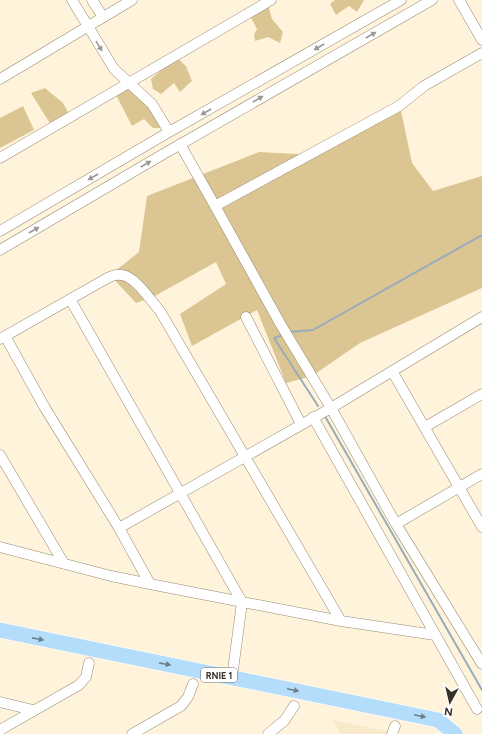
<svg xmlns="http://www.w3.org/2000/svg" width="482" height="734" font-family="Figtree,sans-serif">
<style>
.built{fill:#f7e9c9}
.green{fill:#dbc593}
.lines{fill:none;stroke-linecap:round;stroke-linejoin:round}
.stream{stroke:#98acb9;stroke-width:2}
.minor-casing{stroke:#948b74;stroke-width:11}
.highway-casing{stroke:#fff;stroke-width:16}
.minor{stroke:#fff;stroke-width:10}
.highway{stroke:#b4ddfb;stroke-width:15}
.oneway{fill:#9a9894}
.oneway2{fill:#6f7f88}
.labels{text-anchor:middle;dominant-baseline:central;stroke-width:4;stroke-linejoin:round;paint-order:stroke}
.shield{fill:#fff;stroke:#727069;stroke-width:1}
.shield-label{font-size:9px;font-weight:bold;fill:#363229}
</style>
<rect width="100%" height="100%" fill="#fff4db"/>
<!-- built -->
<path class="built" d="M332,720L388,731L386,734H341Z"/>
<!-- green -->
<path class="green" d="M335,0H364L357,12L349,6L336,15L330,4Z
M268,5L272,19L283,32L280,43L268,37L255,41L254,35L257,29L249,14Z
M176,57L186,66L192,81L180,92L174,83L161,94L153,89L151,79Z
M130,86L156,115L160,128H153L144,119L132,126L116,95Z
M45,88L63,103L68,112L57,126L51,125L31,93Z
M23,106L34,130L0,148V118Z
M400,106L412,163L433,191L482,176V288L360,343L312,376L286,383L257,310L192,346L180,314L226,284L216,262L153,297L136,303L110,275L139,252L147,196L259,152L315,155Z"/>
<g class="lines">
<!-- stream -->
<path class="stream" d="M289,332L313,330L482,235
M283,335L274,338L318,406
M326,418L482,690"/>
<defs>
<path id="minor" d="M72,0L114,69L152,104L169,132
M92,0L103,17
M459,0L482,40
M0,79L132,0
M180,144L215,206L399,106L424,86L482,53
M0,158L271,0
M215,206L281,325L331,408L396,524L482,664
M0,231L169,132L401,0
M0,250L160,156L432,0
M70,299L242,602L233,670
M246,317L301,424
M5,336L45,408L119,528L150,584
M0,339L104,280C109,277 115,274 122,275C136,277 151,301 160,311L341,621
M392,371L482,527
M313,417L477,709
M425,427L482,394
M0,455L63,562
M396,524L482,474
M119,528L331,408L482,317
M0,547L111,576L150,584L341,621L435,635
M0,702L33,710
M0,730L79,685L86,677L89,663
M132,734L181,706L188,697L193,684
M268,734L284,721L294,706
M392,734L395,726"/>
<path id="highway" d="M0,630L438,720L455,734"/>
</defs>
<!-- minor casing -->
<use href="#minor" class="minor-casing"/>
<!-- highway casing -->
<use href="#highway" class="highway-casing"/>
<!-- minor -->
<use href="#minor" class="minor"/>
<!-- highway -->
<use href="#highway" class="highway"/>
</g>
<!-- one-way arrows -->
<defs><path id="oneway-solid" d="M-6-.8H1V-3.2L6.5 0L1 3.2V.8H-6Z"/></defs>
<g class="oneway">
<use href="#oneway-solid" transform="translate(371 35) rotate(-30)"/>
<use href="#oneway-solid" transform="translate(99 46) rotate(58)"/>
<use href="#oneway-solid" transform="translate(319 47) rotate(150)"/>
<use href="#oneway-solid" transform="translate(258 99) rotate(-30)"/>
<use href="#oneway-solid" transform="translate(206 112) rotate(150)"/>
<use href="#oneway-solid" transform="translate(146 164) rotate(-30)"/>
<use href="#oneway-solid" transform="translate(93 177) rotate(150)"/>
<use href="#oneway-solid" transform="translate(34 230) rotate(-30)"/>
</g>
<g class="oneway2">
<use href="#oneway-solid" transform="translate(38 639) rotate(11)"/>
<use href="#oneway-solid" transform="translate(165 664) rotate(11)"/>
<use href="#oneway-solid" transform="translate(293 690) rotate(12)"/>
<use href="#oneway-solid" transform="translate(420 716) rotate(12)"/>
</g>
<g class="labels">
<!-- shield labels -->
<rect class="shield" x="201" y="668" width="36" height="14" rx="3"/>
<g class="shield-label">
<text x="219" y="675">RNIE 1</text>
</g>
</g>
<!-- north arrow -->
<g transform="translate(450 702) rotate(188)" stroke="#ffffff" stroke-width="3" paint-order="stroke">
<path d="M0-3L7 15L0 10L-7 15Z" fill="#363229"/>
<text y="-6" font-size="11" font-weight="bold" text-anchor="middle" fill="#363229">N</text>
</g>
</svg>
